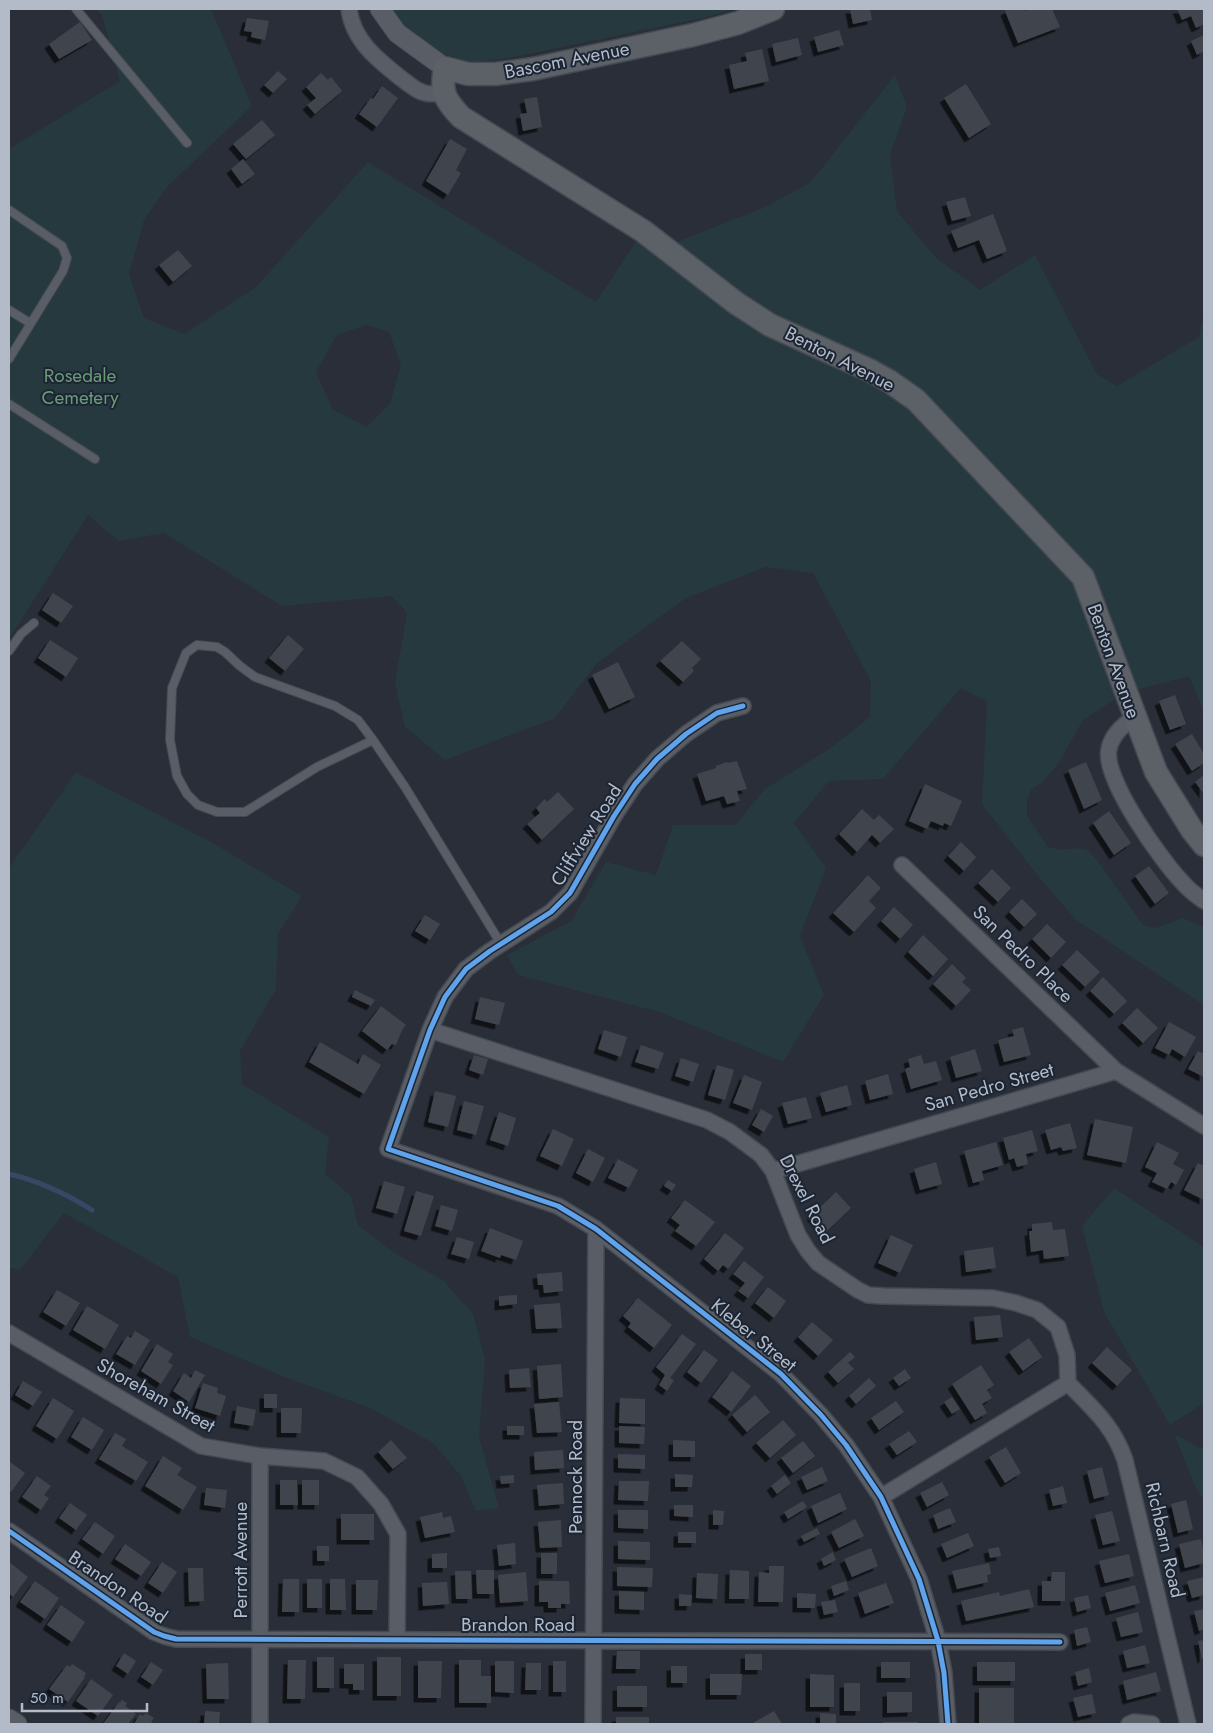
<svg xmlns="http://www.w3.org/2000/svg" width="1213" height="1733" font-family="Jost,sans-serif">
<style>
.green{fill:#26393e;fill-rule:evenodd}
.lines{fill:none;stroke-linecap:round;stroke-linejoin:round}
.stream{stroke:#374764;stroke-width:5}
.building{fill:#41454e;filter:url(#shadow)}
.service-casing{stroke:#454a51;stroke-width:10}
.minor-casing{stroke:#454a51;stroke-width:18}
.tertiary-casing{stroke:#454a51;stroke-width:21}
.primary-casing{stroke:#444952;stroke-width:25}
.service{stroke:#595e66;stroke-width:8}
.minor{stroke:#595e66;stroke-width:15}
.tertiary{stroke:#595e66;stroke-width:19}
.primary{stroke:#5c6067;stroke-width:22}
.cycleway-casing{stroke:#1c2533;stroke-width:8}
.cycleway{stroke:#60a3ed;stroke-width:5}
.labels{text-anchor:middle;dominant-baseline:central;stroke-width:4;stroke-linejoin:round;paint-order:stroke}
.street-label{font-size:19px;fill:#b3bbc9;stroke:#1c2533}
.park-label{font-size:19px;fill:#6a9b77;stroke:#1c2533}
</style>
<defs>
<filter id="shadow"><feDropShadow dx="-4.5" dy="4.5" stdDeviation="0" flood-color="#0009"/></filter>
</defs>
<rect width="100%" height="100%" fill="#292e38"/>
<!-- green -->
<path class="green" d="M96,9H211L252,106L167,187L144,220L129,274L144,318L184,334L255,288L368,162L596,302L637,240L663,260L677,242L765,207L811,182L895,75L907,107L890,155L897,211L936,258L980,290L1035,255L1097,374L1117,386L1199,337L1204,315V712L1189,676L1125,693L1083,720L1060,761L1045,780L1031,790L1027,801V815L1048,847L1060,850L1075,848L1087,850L1097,860L1143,925L1155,928L1183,918L1204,927V1005L1076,920L1034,871L982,804L987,702L961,688L883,779L829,781L794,823L826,868L800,936L824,995L783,1062L659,1012L518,975L507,955L571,921L606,862L656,875L673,825H735L765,789L829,749L870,717L871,681L813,573L765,567L686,598L597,663L555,718L445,760L405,727L395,683L407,613L392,596L282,606L164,533L119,541L88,515L9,639V149L120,81L102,15ZM367,325L389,332L401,365L390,403L367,427L333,410L316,372L337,335Z
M392,9H734L707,17L504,59L469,62L426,48L398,18Z
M76,772L209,841L302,896L278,934L276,989L240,1051L242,1084L329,1137L325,1174L351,1196L358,1225L393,1252L444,1281L473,1314L485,1359L479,1437L499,1508L476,1511L461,1476L433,1443L370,1408L282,1376L190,1337L178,1277L64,1213L20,1270L9,1268V868Z
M1114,1188L1204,1247V1403L1170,1425L1104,1312L1082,1226Z
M1174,1434L1204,1450V1500L1196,1488Z"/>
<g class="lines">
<!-- stream -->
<path class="stream" d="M9,1174C40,1181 65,1193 92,1210"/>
</g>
<!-- building -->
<path class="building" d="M850,9H870L872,20L853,24Z
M1009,9H1024L1025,11L1029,9H1052L1060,27L1018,43L1005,11Z
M1177,9H1204V24L1196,28L1191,16L1182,20Z
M247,18L269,21L265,40L251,37L252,32L244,31Z
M80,22L92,40L59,59L49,44Z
M839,30L844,45L818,52L814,37Z
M1204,35V51L1197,55L1191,41Z
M798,38L802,55L776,62L772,44Z
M762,49L769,81L734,89L729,65L747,61L745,53Z
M278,71L287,79L273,93L264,85Z
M321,73L328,80L331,77L342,91L315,114L307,105L316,98L306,87Z
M966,84L991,124L969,138L944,98Z
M382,86L398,98L377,127L359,114L371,98L373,99Z
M537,97L542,127L523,131L520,114L527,113L524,99Z
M262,120L275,135L246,159L233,144Z
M450,139L467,149L456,170L461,173L448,195L426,181Z
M243,159L255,174L242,184L231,169Z
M965,197L971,216L952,221L946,202Z
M993,214L1007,251L987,259L979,240L958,248L951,231Z
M178,250L192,266L173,282L159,265Z
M53,593L73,606L61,623L42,610Z
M288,635L304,649L285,671L269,658Z
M50,640L78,658L66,677L38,658Z
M682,641L701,659L692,668L694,671L683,682L660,661Z
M618,662L635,697L609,709L592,675Z
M1175,695L1186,724L1170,730L1159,701Z
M1192,734L1204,754V763L1192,771L1175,744Z
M737,761L747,789L737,791L740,801L727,804L724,796L706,801L697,774L716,768V766L727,762L728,763Z
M1086,762L1102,800L1084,809L1068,770Z
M1204,775V794L1195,782Z
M925,784L962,801L951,826L944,823L943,826L931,821L927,829L909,821Z
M558,792L574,809L542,840L527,824L540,813L536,808L545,799L547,802Z
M862,809L874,820L879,815L894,829L880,843L872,835L857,852L839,834Z
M1109,811L1131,843L1114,855L1093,823Z
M961,842L976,857L964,871L948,856Z
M1149,866L1169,893L1155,904L1135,876Z
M992,869L1011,888L998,902L978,883Z
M868,875L881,888L869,901L876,908L854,932L833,913Z
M1022,899L1037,914L1024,927L1009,912Z
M894,907L913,925L900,939L881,921Z
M425,915L440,924L430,940L415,931Z
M1047,924L1066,942L1051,958L1032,939Z
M923,935L948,959L933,976L908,952Z
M1077,950L1100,972L1085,987L1062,965Z
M952,964L966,978L962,982L971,990L956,1006L933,984Z
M1103,977L1127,1001L1114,1014L1090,991Z
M355,990L375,1000L371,1006L352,997Z
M480,997L505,1003L499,1025L475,1019Z
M381,1006L406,1025L402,1030L396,1045L392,1044L387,1050L362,1031Z
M1137,1008L1158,1028L1143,1043L1122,1023Z
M1169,1022L1196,1037L1185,1057L1172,1049L1169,1055L1155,1048Z
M1023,1027L1031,1055L1004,1062L998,1040L1014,1036L1012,1030Z
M604,1030L627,1037L621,1057L598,1049Z
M320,1042L358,1064L363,1054L381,1065L364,1094L309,1062Z
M641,1045L664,1053L658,1069L635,1062Z
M975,1049L982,1071L956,1078L950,1057Z
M1198,1051L1204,1054V1077L1188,1069Z
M474,1055L488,1059L483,1075L469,1070Z
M921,1055L924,1064L936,1061L942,1080L911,1089L905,1069L910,1067L908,1059Z
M681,1058L699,1064L693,1082L675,1076Z
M717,1065L734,1070L725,1100L708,1095Z
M888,1074L893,1094L870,1100L865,1081Z
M744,1075L762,1082L752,1110L733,1103Z
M847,1085L852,1105L826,1112L820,1093Z
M435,1091L456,1096L448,1127L428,1122Z
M806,1097L812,1118L788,1124L782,1103Z
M464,1101L484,1106L476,1135L457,1130Z
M761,1109L773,1116L764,1132L752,1125Z
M499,1112L516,1118L508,1146L490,1140Z
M1095,1119L1133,1127L1126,1163L1087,1155Z
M1070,1123L1077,1148L1063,1151L1061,1147L1051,1150L1045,1130Z
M553,1129L574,1139L562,1166L540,1156Z
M1032,1130L1038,1151L1026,1154L1028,1164L1017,1167L1014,1158L1009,1160L1003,1138Z
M996,1142L1003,1165L982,1171L984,1180L973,1183L964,1151Z
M1157,1142L1179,1153L1173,1164L1184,1170L1176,1185L1171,1182L1167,1189L1152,1182L1157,1173L1145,1167Z
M588,1149L605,1158L593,1182L576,1173Z
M618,1159L638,1170L629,1188L608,1178Z
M936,1162L942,1184L920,1190L914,1169Z
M1198,1163L1204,1166V1200L1184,1190Z
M668,1180L676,1185L672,1191L664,1186Z
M384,1181L405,1187L397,1214L376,1208Z
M416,1191L434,1196L421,1236L404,1231Z
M836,1192L851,1208L826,1232L811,1216Z
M685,1200L715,1222L696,1246L675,1231L680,1225L671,1218Z
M441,1205L458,1210L452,1231L435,1226Z
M1052,1222L1053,1230L1065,1229L1069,1256L1044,1259L1043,1250L1031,1252L1029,1231H1032V1224Z
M490,1228L523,1241L516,1260L501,1255L500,1258L481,1251Z
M725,1233L744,1248L728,1269L723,1265L718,1271L704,1259Z
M891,1235L913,1245L900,1273L878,1263Z
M457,1237L474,1242L469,1259L451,1254Z
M993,1247L996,1268L966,1272L964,1251Z
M744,1261L764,1277L748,1298L738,1291L745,1283L733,1274Z
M562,1272L563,1291L544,1293L543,1285H538L537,1274Z
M768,1287L786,1301L774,1318L755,1303Z
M57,1290L80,1303L66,1326L43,1312Z
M517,1295V1304L499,1306V1296Z
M638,1298L672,1325L654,1348L628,1327L631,1323L623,1316Z
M560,1303L562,1328L536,1329L534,1305Z
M87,1306L119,1325L105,1349L73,1330Z
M1000,1315L1003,1337L976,1340L974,1317Z
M812,1322L833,1340L818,1356L798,1337Z
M135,1331L150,1340L135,1365L116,1354L127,1336L131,1338Z
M682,1334L696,1344L670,1378L674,1380L667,1391L659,1385L665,1375L656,1367Z
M1029,1338L1042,1357L1023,1371L1009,1352Z
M157,1344L173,1354L168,1362L173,1365L161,1384L141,1371Z
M1107,1347L1132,1370L1117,1386L1092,1363Z
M704,1350L718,1360L701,1383L687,1372Z
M850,1352L855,1357L848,1363L854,1369L838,1383L828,1372Z
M561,1364L563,1397L539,1399L537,1366Z
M981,1365L994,1385L987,1390L992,1398L982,1404L987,1413L975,1420L952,1384Z
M529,1368L531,1387L510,1388L509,1370Z
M905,1369L911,1378L899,1386L893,1378Z
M195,1370L205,1375L189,1402L173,1391L184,1373L191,1378Z
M732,1371L751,1386L731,1412L712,1397Z
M869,1378L876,1386L856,1404L849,1396Z
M23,1381L42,1392L33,1406L15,1395Z
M203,1383L218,1388L217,1393L226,1396L220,1416L195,1408Z
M264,1394H277V1408H264Z
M755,1395L770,1412L747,1432L732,1415Z
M952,1397L960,1409L952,1414L944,1402Z
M53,1398L74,1411L57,1439L36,1426Z
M620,1398L645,1399V1424L619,1423Z
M896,1401L904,1412L879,1430L871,1418Z
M559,1402L562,1432L537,1433L534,1404Z
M237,1406L256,1410L253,1426L234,1423Z
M281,1408H302L301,1433H281Z
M83,1417L104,1430L92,1450L71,1437Z
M783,1420L796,1435L770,1458L756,1443Z
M507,1426H524V1435H507Z
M619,1426L645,1427L644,1444L619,1443Z
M909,1431L917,1442L897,1455L889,1444Z
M115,1433L126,1439L122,1446L148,1462L136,1481L99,1459Z
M391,1440L407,1458L393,1469L378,1452Z
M673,1440L695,1441V1457H673Z
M803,1441L815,1456L793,1473L781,1458Z
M1006,1447L1021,1473L1005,1483L989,1457Z
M563,1450L564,1468L535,1470L534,1452Z
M618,1454L645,1455V1469L618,1468Z
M163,1456L182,1468L177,1475L197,1487L183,1510L145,1486Z
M9,1461L25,1473L11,1492L9,1491Z
M822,1467L828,1481L807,1490L801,1477Z
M1102,1467L1109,1495L1094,1499L1087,1471Z
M675,1474L693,1475L692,1487H675Z
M514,1475V1483L501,1484L500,1476Z
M785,1475L791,1483L777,1494L771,1486Z
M37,1476L51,1486L44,1495L49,1498L41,1510L22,1497Z
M280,1480H297L298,1505H280Z
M302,1480H319V1505H302Z
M619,1481H649L648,1501L618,1500Z
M942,1482L949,1495L927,1507L920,1493Z
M563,1483L564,1504L539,1506L537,1485Z
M1063,1486L1067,1503L1053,1506L1049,1490Z
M206,1488L227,1490L225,1508L204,1505Z
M840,1493L847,1509L818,1523L811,1506Z
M1186,1500L1193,1529L1178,1533L1171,1504Z
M803,1501L807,1507L788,1519L784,1512Z
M70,1503L87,1515L76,1530L59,1518Z
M674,1505H693V1517L674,1516Z
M950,1508L956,1522L938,1529L933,1515Z
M618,1510H648V1529L618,1528Z
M713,1510L724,1511L723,1525H713Z
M1112,1511L1120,1541L1103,1545L1095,1515Z
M442,1512L443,1518L451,1516L455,1532L425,1538L420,1517Z
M341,1514H374V1540H341Z
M855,1519L864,1536L839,1548L831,1532Z
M561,1520L562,1547L540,1548L538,1522Z
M95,1522L115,1536L103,1554L82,1539Z
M817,1528L820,1534L804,1542L801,1536Z
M678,1532H696V1543H678Z
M968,1533L974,1546L947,1558L941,1544Z
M1201,1539L1204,1553V1563L1185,1568L1179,1544Z
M618,1541L650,1542V1560L618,1559Z
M515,1543L516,1564L499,1566L497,1545Z
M125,1544L151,1562L141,1576L115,1559Z
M317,1546H329V1561H317Z
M999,1547L1001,1556L990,1558L988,1549Z
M871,1548L878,1566L852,1577L844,1559Z
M833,1552L836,1560L824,1566L821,1559Z
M447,1553V1568H432V1554Z
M541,1553H557V1574H541Z
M1129,1554L1134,1576L1105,1583L1099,1561Z
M9,1562L28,1577L13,1597L9,1594Z
M162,1562L177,1572L163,1593L148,1583Z
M989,1563L991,1574L987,1575L988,1582L957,1589L952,1571Z
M769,1566H784L783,1602H758L759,1572L769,1573Z
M617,1567L653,1568L652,1587L617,1586Z
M188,1568H203L204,1601L189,1602Z
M476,1570H494V1594H477Z
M730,1570L749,1571V1599H729Z
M455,1571H471L472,1599H456Z
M526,1572L528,1601L500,1603L498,1575Z
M1052,1572H1065V1601H1042V1581H1051Z
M697,1573L718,1574L717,1599L696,1598Z
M1204,1577V1595L1192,1598L1187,1581Z
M283,1579H299V1612H282Z
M307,1579H322V1608H307Z
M330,1579H345L346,1610H330Z
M356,1580H378L377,1610H356Z
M35,1581L59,1598L45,1619L20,1602Z
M539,1581H569L570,1604H561V1608H548V1602H539Z
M846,1581L849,1590L834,1596L831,1586Z
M447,1582L449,1604L423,1606L422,1583Z
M886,1583L894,1603L865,1614L858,1593Z
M1135,1585L1140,1603L1110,1611L1105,1593Z
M1029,1589L1034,1607L966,1621L961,1601L999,1592L1000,1596Z
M619,1591L644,1592V1610L619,1609Z
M797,1593L816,1594L815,1608H797Z
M679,1594L692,1595L691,1606H679Z
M1088,1595L1091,1608L1077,1612L1074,1598Z
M835,1600L838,1612L824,1615L821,1602Z
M61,1605L85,1622L72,1642L47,1625Z
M1204,1609V1629L1199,1631L1194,1611Z
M1138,1612L1143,1632L1121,1637L1116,1618Z
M1087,1627L1091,1642L1077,1646L1074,1630Z
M1204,1640V1658L1202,1659L1198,1641Z
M1145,1645L1150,1663L1127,1668L1123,1651Z
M617,1651H640V1669H616Z
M124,1653L136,1661L128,1674L116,1666Z
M745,1654H762V1670H745Z
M317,1657H334V1688H317Z
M377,1657H401V1696H377Z
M288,1660H306L305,1699H287Z
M459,1660H481V1676H491V1703H459Z
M418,1661H442L441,1698H418Z
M495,1661H514V1693L495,1692Z
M553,1661H566V1692H553Z
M151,1662L163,1670L153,1685L141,1677Z
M881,1662H910V1678H881Z
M977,1662H1015V1681H977Z
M228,1663L229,1699H207L206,1664Z
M526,1663H541V1690H525Z
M72,1664L86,1673L84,1677H85L68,1702L49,1689L67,1665L70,1667Z
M344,1664H364V1690H353V1684H344Z
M671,1666H687V1683H671Z
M1089,1668L1092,1682L1078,1686L1075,1672Z
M1156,1672L1161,1691L1127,1700L1123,1681Z
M710,1674H742L741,1695H710Z
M810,1674L834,1675V1707H810Z
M91,1679L113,1695L98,1716L76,1701Z
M844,1683H860V1711H844Z
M617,1686H647V1707H617Z
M979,1688H1014V1724H979Z
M887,1692H912V1712L887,1713Z
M1092,1694L1096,1713L1078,1717L1073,1698Z
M122,1700L127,1703L125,1706L136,1714L128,1724H103L119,1702L120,1703Z
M205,1711L220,1712L219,1724H204Z
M774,1711L782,1724H751Z
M146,1713L154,1718L151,1722L156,1724H134L140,1714L143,1716Z
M820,1713L836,1714V1724H820Z
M616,1717H649V1724H616Z
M883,1722H918V1724H883Z"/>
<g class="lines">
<defs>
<path id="service" d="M76,9L187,143
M9,210L62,246L67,258L63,271L9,359
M9,310L30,323
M9,404L95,459
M9,651L21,634L34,623
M373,740L317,767L245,812H217L198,805L187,794L177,776L170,740L172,688L186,653L197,645L217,647L225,652L240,666L255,677L335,706L358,720L373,740L405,787L501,944"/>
<path id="minor" d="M349,9C353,41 378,60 402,79C409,84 416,91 425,93C431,95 438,93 444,92
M743,706L717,713L686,734L657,759L635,784L614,816L570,893L551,912L490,951L466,969L445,997L430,1030L388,1149L558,1206L596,1229L781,1374L821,1415L846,1445L881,1497L919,1579L938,1641L944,1673L948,1724
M1134,717C1123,726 1112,734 1109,749C1102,778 1163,863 1184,884C1190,891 1197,896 1204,901
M902,865L1116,1071
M430,1030L707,1120L730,1132L761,1155L773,1171L798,1235L808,1251L818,1263L858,1290L868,1295L883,1296L993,1298L1016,1303L1037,1310L1058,1327L1067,1355L1068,1383L881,1497
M773,1171L1116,1071L1204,1126
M9,1333L201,1446L260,1456L324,1461L357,1477L381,1504L398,1534L397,1638
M1068,1383C1093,1409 1113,1425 1125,1460L1188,1724
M9,1531L154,1632L164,1636L176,1639L1060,1642
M260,1724V1456
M593,1724L596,1229
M1129,1724L1134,1722L1152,1724"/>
<path id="tertiary" d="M380,9L397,33L445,68
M9,1719L17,1724"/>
<path id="primary" d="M773,9L738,23L693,35L533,69L495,74H468L445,68C440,92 445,100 461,117L643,231L736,303L770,325L871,371L889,381L916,400L1083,577L1156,772L1192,830L1204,845"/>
</defs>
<!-- service casing -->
<use href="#service" class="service-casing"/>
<!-- minor casing -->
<use href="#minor" class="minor-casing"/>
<!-- tertiary casing -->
<use href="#tertiary" class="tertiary-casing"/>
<!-- primary casing -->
<use href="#primary" class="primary-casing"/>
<!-- service -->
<use href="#service" class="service"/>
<!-- minor -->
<use href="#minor" class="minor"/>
<!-- tertiary -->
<use href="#tertiary" class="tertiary"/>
<!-- primary -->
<use href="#primary" class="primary"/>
<defs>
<path id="cycleway" d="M743,706L717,713L686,734L657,759L635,784L614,816L570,893L551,912L490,951L466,969L445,997L430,1030L388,1149L558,1206L596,1229L781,1374L821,1415L846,1445L881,1497L919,1579L938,1641L944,1673L948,1724
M9,1531L154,1632L164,1636L176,1639L1060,1642"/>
</defs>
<!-- cycleway casing -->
<use href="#cycleway" class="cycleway-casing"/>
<!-- cycleway -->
<use href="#cycleway" class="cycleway"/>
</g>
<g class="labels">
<!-- street labels -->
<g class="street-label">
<text transform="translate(567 60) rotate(-11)">Bascom Avenue</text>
<text transform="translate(840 359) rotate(27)">Benton Avenue</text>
<text transform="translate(1114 661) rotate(70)">Benton Avenue</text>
<text transform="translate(586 835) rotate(-58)">Cliffview Road</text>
<text transform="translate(1023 954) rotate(44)">San Pedro Place</text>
<text transform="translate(989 1087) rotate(-16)">San Pedro Street</text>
<text transform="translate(807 1199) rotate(63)">Drexel Road</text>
<text transform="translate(754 1335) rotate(39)">Kleber Street</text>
<text transform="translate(156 1395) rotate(29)">Shoreham Street</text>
<text transform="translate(575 1477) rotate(-90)">Pennock Road</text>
<text transform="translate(1165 1540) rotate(77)">Richbarn Road</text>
<text transform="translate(240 1560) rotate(-90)">Perrott Avenue</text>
<text transform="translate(118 1587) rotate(34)">Brandon Road</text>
<text x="518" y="1624">Brandon Road</text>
</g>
<!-- park labels -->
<g class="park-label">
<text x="80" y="375">Rosedale<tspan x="80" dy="22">Cemetery</tspan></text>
</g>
</g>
<!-- border -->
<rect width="1213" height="1733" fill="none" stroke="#b3bbc9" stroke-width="20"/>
<!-- scale -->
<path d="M22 1703v8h125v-8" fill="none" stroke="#b3bbc9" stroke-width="2.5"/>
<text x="30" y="1703" font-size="15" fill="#b3bbc9" stroke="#1c2533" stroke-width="4" paint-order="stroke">50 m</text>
</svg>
